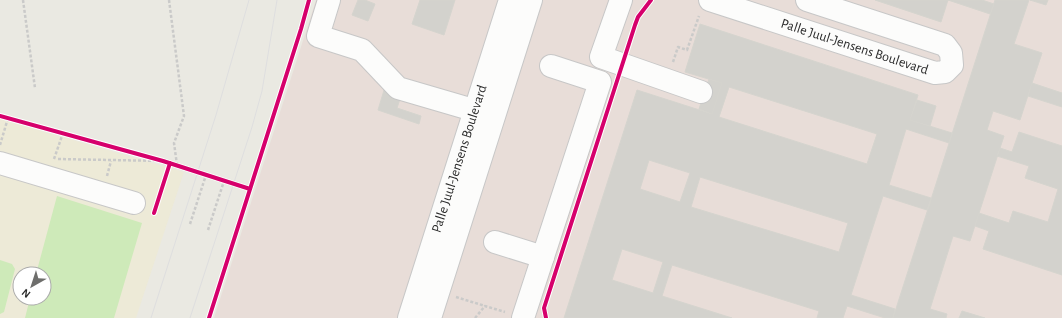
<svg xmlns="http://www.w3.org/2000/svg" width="1062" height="318" font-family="'Alegreya Sans',sans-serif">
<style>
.education{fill:#edead7;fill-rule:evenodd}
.medical{fill:#e8ddd8}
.pitch{fill:#ceeab9}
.building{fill:#d3d2cd;stroke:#d5d4ce;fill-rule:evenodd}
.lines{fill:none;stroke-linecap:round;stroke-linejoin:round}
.minor-casing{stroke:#c7c7c7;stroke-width:24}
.path{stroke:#cacac9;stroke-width:2.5;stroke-dasharray:3 2;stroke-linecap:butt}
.minor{stroke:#fcfcfb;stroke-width:22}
.tram{stroke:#dededf;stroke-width:1}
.cycleway-casing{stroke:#fff;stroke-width:6}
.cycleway{stroke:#d6006c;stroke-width:4}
.labels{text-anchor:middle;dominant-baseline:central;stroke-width:4;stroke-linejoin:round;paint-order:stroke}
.street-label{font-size:14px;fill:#2c2c2c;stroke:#fff}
</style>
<rect width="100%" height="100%" fill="#eae9e2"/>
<!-- education -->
<path class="education" d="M0,119L184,172L136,318H0ZM20,274H44V298H20Z"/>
<!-- medical -->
<path class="medical" d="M316,0H1062V318H214Z"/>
<!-- pitch -->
<path class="pitch" d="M57,196L142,223L114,318H25L30,298H44V274H36Z
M0,260L12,264L15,269L4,312L0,314Z"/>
<!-- building -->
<path class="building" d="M358,0H365L375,4L368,21L352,15Z
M420,0H455L444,35L412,24Z
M875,0H982L994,4L990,14L948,0L941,22Z
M995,0H1029L1014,44L1042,53L1032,83L1020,120L993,111L987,130L1004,136L1000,148L970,241L953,236L930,309L947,314L946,318H893Z
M1030,0H1048L1046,5Z
M700,24L918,95L910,120L952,133L949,143L906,129L889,185L931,198L927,210L883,196L851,295L895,309L893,318H885L847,306L843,318H817L819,311L672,265L662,296L732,318H564L637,90L712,114L722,83L685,72ZM729,87L877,134L867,164L719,117ZM649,160L690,173L680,202L640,189ZM700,177L848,223L839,252L691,207ZM622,249L663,262L653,293L612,280Z
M709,79L722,83L712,114L699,109Z
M1032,83L1062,93V107L1028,96Z
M385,87L402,93L397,108L421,116L419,124L378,110Z
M917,100L936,106L930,126L910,120Z
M1019,132L1062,146V275L983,249L989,231L975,226L979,213L1009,223L1013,211L1048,222L1058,189L1025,178L1029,166L997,156L1000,148L1012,152Z
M962,311L985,318H959Z"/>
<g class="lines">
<defs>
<g id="minor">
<path d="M329,0L318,36L362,50L398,88L487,114"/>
<path d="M621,0L601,57L701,92"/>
<path id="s1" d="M710,0L935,73L945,72L952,65L951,53L945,45L807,0"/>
<path d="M0,163L134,203"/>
<path d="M495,242L543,257"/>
<path id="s2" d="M409,318L510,0"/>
<path d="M430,318L531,0"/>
<path d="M523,318L600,82L551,66"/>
</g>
</defs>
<!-- minor casing -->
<use href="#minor" class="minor-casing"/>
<!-- path -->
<path class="path" d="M23,0L35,88
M169,0L184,116L174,143L177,165
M673,62L678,47L687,50L699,16
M0,145L8,118
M54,159L63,133
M58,159L163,161
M107,176L111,161
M190,224L206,175
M208,230L224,181
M456,297L485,306
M475,318L485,306L505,312"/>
<!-- minor -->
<use href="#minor" class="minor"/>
<!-- tram -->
<path class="tram" d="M151,318L216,115L249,0
M190,318L252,127L262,91L277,0"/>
<defs>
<path id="cycleway" d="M0,116L163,161L250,189
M154,213L170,163
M209,318L301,29L309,0
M546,318L544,308L635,25L638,17L651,0"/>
</defs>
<!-- cycleway casing -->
<use href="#cycleway" class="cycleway-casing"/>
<!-- cycleway -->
<use href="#cycleway" class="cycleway"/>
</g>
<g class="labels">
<!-- street labels -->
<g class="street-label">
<text stroke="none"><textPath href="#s1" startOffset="152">Palle Juul-Jensens Boulevard</textPath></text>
<text stroke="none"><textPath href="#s2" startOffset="167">Palle Juul-Jensens Boulevard</textPath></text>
</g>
</g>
<!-- north arrow -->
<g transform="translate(32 286) rotate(219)"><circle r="19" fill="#ffffff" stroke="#ababab"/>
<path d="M0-3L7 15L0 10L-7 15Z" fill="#6e6e6c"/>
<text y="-6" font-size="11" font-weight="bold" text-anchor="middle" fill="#2c2c2c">N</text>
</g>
</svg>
